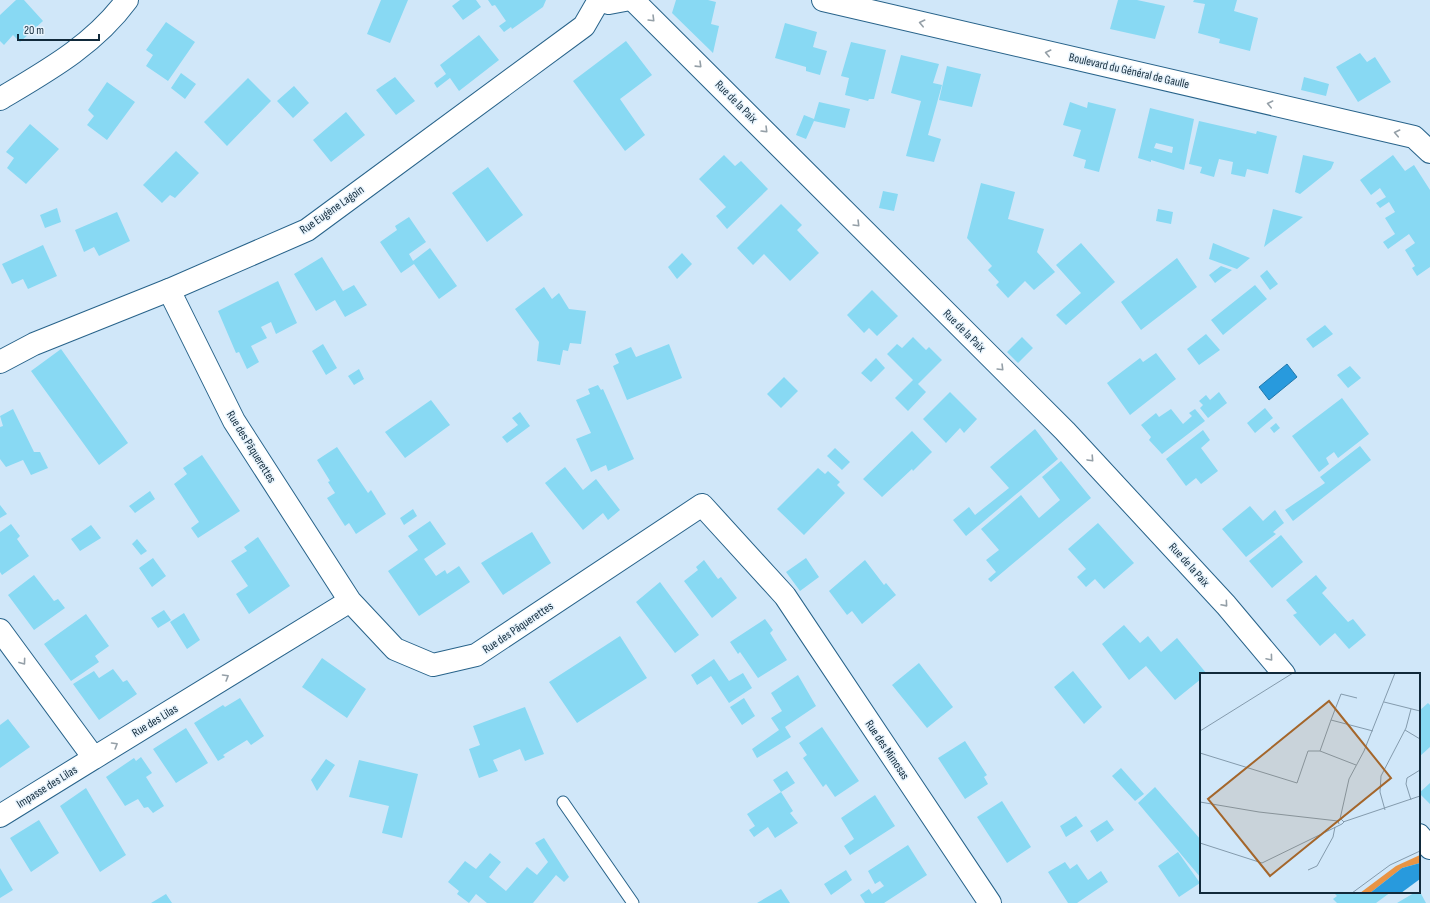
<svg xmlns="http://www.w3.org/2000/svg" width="1430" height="903" font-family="'Sofia Sans Condensed',sans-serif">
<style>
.water{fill:#289add;stroke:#2178ac}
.building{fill:#88d9f3;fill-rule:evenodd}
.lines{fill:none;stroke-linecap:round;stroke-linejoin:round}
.service-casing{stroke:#28638a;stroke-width:13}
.minor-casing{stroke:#28638a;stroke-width:24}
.tertiary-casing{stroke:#28638a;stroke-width:24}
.service{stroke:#fff;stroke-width:11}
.minor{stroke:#fff;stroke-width:22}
.tertiary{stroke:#fff;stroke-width:22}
.oneway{stroke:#949fa7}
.labels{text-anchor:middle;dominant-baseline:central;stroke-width:3;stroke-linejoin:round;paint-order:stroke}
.street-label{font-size:12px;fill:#112a3b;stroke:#e7f3fc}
.inset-road{fill:none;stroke:#849bad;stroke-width:1}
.view{fill:#a4662b;fill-opacity:0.15;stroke:#a4662b;stroke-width:2}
.inset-edge{fill:none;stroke:#112a3b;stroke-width:2}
</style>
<rect width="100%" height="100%" fill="#d0e7f9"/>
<!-- water -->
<path class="water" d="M1287,364L1297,377L1269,400L1259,387Z"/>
<!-- building -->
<path class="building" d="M16,0H24L43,21L20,42L13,35L4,45L0,41V15Z
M381,0H408L390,43L367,34Z
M460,0H476L481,7L463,20L452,6Z
M488,0H546L543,7L512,29L511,27L504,32L499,26L506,21L495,5L492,6Z
M676,0H708L716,2L711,24L719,26L713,53L672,13Z
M1118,0H1137L1165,6L1155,39L1110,29Z
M1194,0H1237L1234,11L1258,18L1250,51L1219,43L1220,39L1198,33L1205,4L1193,2Z
M166,22L195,42L168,81L146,66L153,55L146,50Z
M785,23L817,32L813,47L827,51L820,75L806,71V67L775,58Z
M479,35L499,60L459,91L450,78L437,88L434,83L446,74L440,65Z
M626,41L652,75L620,99L645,135L625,151L573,81Z
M851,42L886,50L874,99H869L868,101L845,95L849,78L841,76Z
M1360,53L1367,62L1375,57L1391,82L1358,102L1336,67Z
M901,55L939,64L933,83L942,85L928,135L941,139L934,162L906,156L921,101L891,93Z
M947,66L981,74L972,107L939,100Z
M181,73L196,84L185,99L171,88Z
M395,77L415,101L396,115L376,90Z
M1304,77L1329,84L1326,96L1301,90Z
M248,78L271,101L227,146L204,122Z
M107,82L135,102L107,140L87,125L94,116L88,110Z
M294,86L309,103L293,118L277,101Z
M819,102L850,109L845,128L814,121L806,139L796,135L804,115L814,119Z
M1070,102L1087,108L1088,102L1116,109L1099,172L1084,168L1086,160L1073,156L1081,130L1063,125Z
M1150,108L1194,119L1184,170L1151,160V162L1138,158ZM1156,143L1173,147L1172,153L1154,148Z
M346,112L365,135L331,162L313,140Z
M1199,121L1256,134L1257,131L1277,136L1268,174L1247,169L1245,177L1231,174L1233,162L1219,159L1214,177L1200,173L1202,167L1189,164Z
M30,124L59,149L26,184L7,168L14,158L6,152Z
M176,151L199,173L175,198L170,195L162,203L143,185Z
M724,155L735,166L741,161L768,189L727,229L716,216L726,207L699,179Z
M1303,155L1334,162L1331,169L1300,194L1295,192Z
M1393,155L1405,171L1414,165L1430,190V267L1417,276L1412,268L1415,266L1405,250L1415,243L1409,234L1388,249L1383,242L1395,234L1385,218L1395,212L1389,202L1380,208L1376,203L1386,197L1380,188L1371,195L1360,180Z
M488,167L523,215L487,242L452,193Z
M981,183L1015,192L1008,219L1044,229L1037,252L1055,272L1034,290L1025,281L1008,298L996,285L999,282L988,270L992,266L967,238Z
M883,191L898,194L894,211L879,208Z
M781,204L802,225L797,230L819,253L790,281L764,254L753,265L737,248Z
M57,208L61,222L45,228L40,215Z
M1158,209L1173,212L1171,224L1156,221Z
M1273,209L1303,217L1264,247Z
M117,212L130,241L99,256L94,247L84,252L75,230Z
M409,217L426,242L409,254L413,261L430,248L457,286L439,299L414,264L401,273L380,242L397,230L395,226Z
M1081,243L1115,282L1066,325L1056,315L1081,293L1056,265Z
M1213,243L1250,258L1237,269L1209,259Z
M43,245L57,276L28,289L23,279L12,284L2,264Z
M682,253L692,264L677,279L668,267Z
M322,257L343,291L354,285L367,305L345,317L335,300L316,311L294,274Z
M1177,258L1197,287L1141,330L1121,302Z
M1221,266L1232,270L1215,283L1209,275Z
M1267,270L1278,284L1270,290L1260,276Z
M278,281L297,323L276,334L271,322L261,327L267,338L251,346L259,362L247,369L239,352L236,353L218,311Z
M1255,285L1267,299L1223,335L1211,320Z
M544,287L552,299L559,293L569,309L586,311L581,344L570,343L568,351L563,350L560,365L537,361L539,342L515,309Z
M872,290L898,316L877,336L869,328L864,333L847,315Z
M1325,325L1333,334L1313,348L1306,339Z
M1206,334L1220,350L1199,365L1187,349Z
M913,337L926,350L929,347L942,360L918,384L926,392L908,411L895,398L913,380L887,354L897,344L902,348Z
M1022,337L1033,348L1018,363L1007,352Z
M323,344L337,368L326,375L312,351Z
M669,344L682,378L627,400L613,366L619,363L615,354L631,347L636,357Z
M61,349L128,443L99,465L31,371Z
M1156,353L1176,379L1130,415L1107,383L1140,358L1143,362Z
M876,358L885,368L871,382L861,373Z
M1350,366L1361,378L1348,388L1337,375Z
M359,369L364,379L354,385L348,376Z
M784,377L798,391L781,408L767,394Z
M598,385L601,390L603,389L634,459L608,471L606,465L591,472L576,439L591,433L576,400L590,394L588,389Z
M950,392L977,419L964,433L960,428L946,443L923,419Z
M1219,392L1227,403L1208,418L1200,408L1203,405L1199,401L1206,395L1210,400Z
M1342,398L1369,434L1338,458L1334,452L1326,458L1329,464L1319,472L1292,436Z
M431,400L450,425L405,458L385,432Z
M1265,408L1273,418L1255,433L1247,423Z
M13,409L34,452H40L48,468L31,475L23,460L6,467L0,459V427L3,426L0,416Z
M1171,409L1183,424L1192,416L1189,413L1195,409L1205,421L1162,454L1149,440L1151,437L1141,425L1156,413L1159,417Z
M520,412L530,426L507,443L502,437L518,425L512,418Z
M1276,423L1280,428L1274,433L1270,428Z
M1035,429L1058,459L966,536L953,520L969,507L975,515L1009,488L990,467Z
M1203,430L1210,440L1201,448L1218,471L1201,484L1196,478L1186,486L1166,459Z
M912,431L932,452L913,471L912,469L882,497L863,479Z
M1360,446L1371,460L1293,521L1285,510L1325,483L1320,477Z
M337,447L368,493L371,490L386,514L356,534L349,523L345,526L327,498L335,493L328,482L330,481L317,460Z
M835,448L850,462L842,470L827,456Z
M202,455L240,511L198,538L191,528L199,522L174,484L187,474L183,468Z
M1061,461L1091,498L991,582L988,579L996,572L986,560L999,550L981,529L1021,495L1039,518L1060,500L1042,477Z
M565,467L583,490L596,479L620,510L608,520L603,513L583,530L545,483Z
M818,468L825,474L828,471L840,482L837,485L845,493L804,535L777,509Z
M150,491L155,499L135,513L129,506Z
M0,505L7,514L0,518Z
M1250,506L1263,521L1275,510L1284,523L1273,532L1276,534L1246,557L1222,529Z
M413,509L417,516L404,525L400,518Z
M430,521L446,544L424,559L436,576L445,570L447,574L459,566L470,582L419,616L388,571L418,550L408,536Z
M1098,523L1134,563L1104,589L1095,579L1086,587L1077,577L1086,569L1068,549Z
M11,524L20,536L17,539L29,556L2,575L0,572V532Z
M91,525L101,538L80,551L71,539Z
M532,532L551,563L503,595L481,563Z
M1281,535L1303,562L1272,588L1249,561Z
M258,537L290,586L249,614L236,594L248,586L231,561L247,551L244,547Z
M137,539L147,551L141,555L132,544Z
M153,558L166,576L152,587L139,568Z
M806,558L819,577L800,591L786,572Z
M704,560L718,579L721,577L737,598L712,618L684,581L698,570L696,567Z
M865,560L884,585L886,583L896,595L862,624L852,611L847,615L829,591Z
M34,575L54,601L58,599L65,608L34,630L8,595Z
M1316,575L1327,588L1322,593L1348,622L1353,619L1366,635L1349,649L1335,633L1320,646L1293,615L1297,613L1286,600Z
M660,582L699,635L675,653L636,602Z
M164,610L171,620L158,628L151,618Z
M184,613L200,640L187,649L170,622Z
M86,614L109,646L95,656L99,662L71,681L44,644Z
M765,619L773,630L770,633L787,660L758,678L740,652L738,654L730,642Z
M1124,625L1140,643L1148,636L1161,652L1177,638L1207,674H1201V679L1175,700L1146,666L1129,680L1102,644Z
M620,636L647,678L577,723L549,682Z
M322,658L366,689L347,718L302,687Z
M714,659L729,681L743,673L752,688L729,703L711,676L697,685L691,675Z
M919,663L953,707L927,728L892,685Z
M113,669L123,682L127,680L137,694L99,720L73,684L94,671L99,678Z
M1073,671L1102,707L1084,724L1054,687Z
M798,675L816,706L785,727L791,737L757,758L752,749L779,730L771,718L782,711L771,693Z
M240,698L264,736L251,745L247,740L223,755L225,757L218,761L194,723L223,705L225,707Z
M744,698L755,716L742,725L730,707Z
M1428,703L1430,705V747L1419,757V711Z
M525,707L544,754L525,761L520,749L493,760L498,771L479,778L469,749L480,745L473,726Z
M8,719L30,747L0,768V725Z
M822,727L859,781L835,797L826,784L823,787L803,758L807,755L799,743Z
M186,728L208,763L176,783L153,749Z
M965,741L987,775L984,777L988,784L965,799L938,758Z
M141,757L152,773L146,777L164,806L153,813L148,807L144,808L138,799L125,806L106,777L134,758L136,761Z
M326,759L335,765L317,791L311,780Z
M359,760L418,774L402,838L382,833L389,806L349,797Z
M1121,768L1144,794L1135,801L1112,776Z
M787,771L795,783L781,792L793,811L790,813L798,823L775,838L768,827L754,837L749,830L755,826L747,814L781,792L773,780Z
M1430,783V804L1419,793Z
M1155,787L1201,840V878L1138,803Z
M86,788L126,855L100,872L60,806Z
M875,795L895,826L850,855L844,846L854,839L841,818Z
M1002,801L1031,847L1007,863L977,817Z
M1076,816L1083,826L1066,837L1060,826Z
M39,820L59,853L31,872L10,838Z
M1107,820L1114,830L1097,842L1090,831Z
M544,838L569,877L564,882L556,875L533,903H487L476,894L469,903L457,894L459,891L448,882L465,861L476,869L490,853L501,862L489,877L506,891L527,867L537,875L548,862L535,843Z
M908,845L927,875L884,903H865L860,895L869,889L872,894L884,886L880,881L875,884L868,871Z
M1178,852L1200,883L1179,897L1158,866Z
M1065,862L1070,869L1077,864L1088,880L1101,871L1108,882L1077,903H1068L1048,872Z
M0,868L13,890L0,898Z
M846,870L852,880L831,895L824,884Z
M781,889L790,903H757Z
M1333,892H1391L1376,903H1337L1333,899L1337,896Z
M1420,892L1426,903H1397L1414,893Z
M166,894L172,903H151Z"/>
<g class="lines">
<defs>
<path id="service" d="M563,802L633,903"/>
<path id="minor" d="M633,0L1065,431L1226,605L1284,674
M823,0L1414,137L1430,152
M0,99C47,71 94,45 127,0
M169,290L234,421L350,601L395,649L433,665L476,655L702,505L785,596L990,903
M0,630L94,758L350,601
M0,816L94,758
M1419,835L1430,848"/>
<path id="tertiary" d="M600,0L609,3L625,0
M0,362L34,344L169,290L307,230L584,26L599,0"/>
</defs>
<!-- service casing -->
<use href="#service" class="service-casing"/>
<!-- minor casing -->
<use href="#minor" class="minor-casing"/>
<!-- tertiary casing -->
<use href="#tertiary" class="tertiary-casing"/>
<!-- service -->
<use href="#service" class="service"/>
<!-- minor -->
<use href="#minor" class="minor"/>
<!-- tertiary -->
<use href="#tertiary" class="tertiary"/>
</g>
<!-- one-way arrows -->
<defs><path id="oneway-chevron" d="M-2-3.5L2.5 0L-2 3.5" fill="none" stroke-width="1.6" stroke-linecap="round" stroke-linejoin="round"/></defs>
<g class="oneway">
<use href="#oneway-chevron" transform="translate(652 19) rotate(45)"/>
<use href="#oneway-chevron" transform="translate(922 23) rotate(-167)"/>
<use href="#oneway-chevron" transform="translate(1048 53) rotate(-167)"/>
<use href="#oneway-chevron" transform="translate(699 65) rotate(44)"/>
<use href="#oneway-chevron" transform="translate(1270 104) rotate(-167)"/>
<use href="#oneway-chevron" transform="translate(765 130) rotate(45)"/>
<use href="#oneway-chevron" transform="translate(1397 133) rotate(-168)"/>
<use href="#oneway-chevron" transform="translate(857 224) rotate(45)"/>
<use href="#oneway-chevron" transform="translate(1001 368) rotate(45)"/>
<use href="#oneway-chevron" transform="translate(1091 459) rotate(47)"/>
<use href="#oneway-chevron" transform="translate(1225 604) rotate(49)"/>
<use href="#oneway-chevron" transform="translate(1270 658) rotate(50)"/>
<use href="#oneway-chevron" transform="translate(23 662) rotate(54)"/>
<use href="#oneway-chevron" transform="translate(226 677) rotate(-31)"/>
<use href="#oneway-chevron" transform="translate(115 745) rotate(-31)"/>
</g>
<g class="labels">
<!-- street labels -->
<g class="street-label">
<text transform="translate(1129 71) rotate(13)">Boulevard du Général de Gaulle</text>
<text transform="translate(736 102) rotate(45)">Rue de la Paix</text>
<text transform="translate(332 210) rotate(-35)">Rue Eugène Lagoin</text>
<text transform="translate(964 331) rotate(45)">Rue de la Paix</text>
<text transform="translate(251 447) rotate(58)">Rue des Pâquerettes</text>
<text transform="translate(1189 565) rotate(48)">Rue de la Paix</text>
<text transform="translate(518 628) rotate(-34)">Rue des Pâquerettes</text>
<text transform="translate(155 721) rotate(-31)">Rue des Lilas</text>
<text transform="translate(887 750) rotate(56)">Rue des Mimosas</text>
<text transform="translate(47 787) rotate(-32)">Impasse des Lilas</text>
</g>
</g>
<!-- overview -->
<g transform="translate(1200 673)">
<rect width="220" height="220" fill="#d0e7f9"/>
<path d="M220,182V190L202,195L170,220H160L196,193Z" fill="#e99444"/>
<path d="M220,190V206L201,220H170L202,195Z" fill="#289add"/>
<path class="inset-road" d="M184,29L220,38M131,47L141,21L157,25M205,57L220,66M0,58L93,0M120,78L131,47L173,58M0,80L97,110L108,78H120L156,92M211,127L206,111L207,105L220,97M0,129L59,139L138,148M185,137L180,119L181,103L206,55L211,36M140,146L149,106L164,78L195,0M143,149L220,123M0,170L62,190L142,151L144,149L141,146L138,148L139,151M108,197L117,193L133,164L135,154M152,220L190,192L220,178"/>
<path class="view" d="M129,28L191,105L70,203L8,126Z"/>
<rect width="220" height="220" class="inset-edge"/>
</g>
<!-- scale -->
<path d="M18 34v6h81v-6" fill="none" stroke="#112a3b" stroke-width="2"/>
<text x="24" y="34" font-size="12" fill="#112a3b" stroke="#e7f3fc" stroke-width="3" paint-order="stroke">20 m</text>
</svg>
